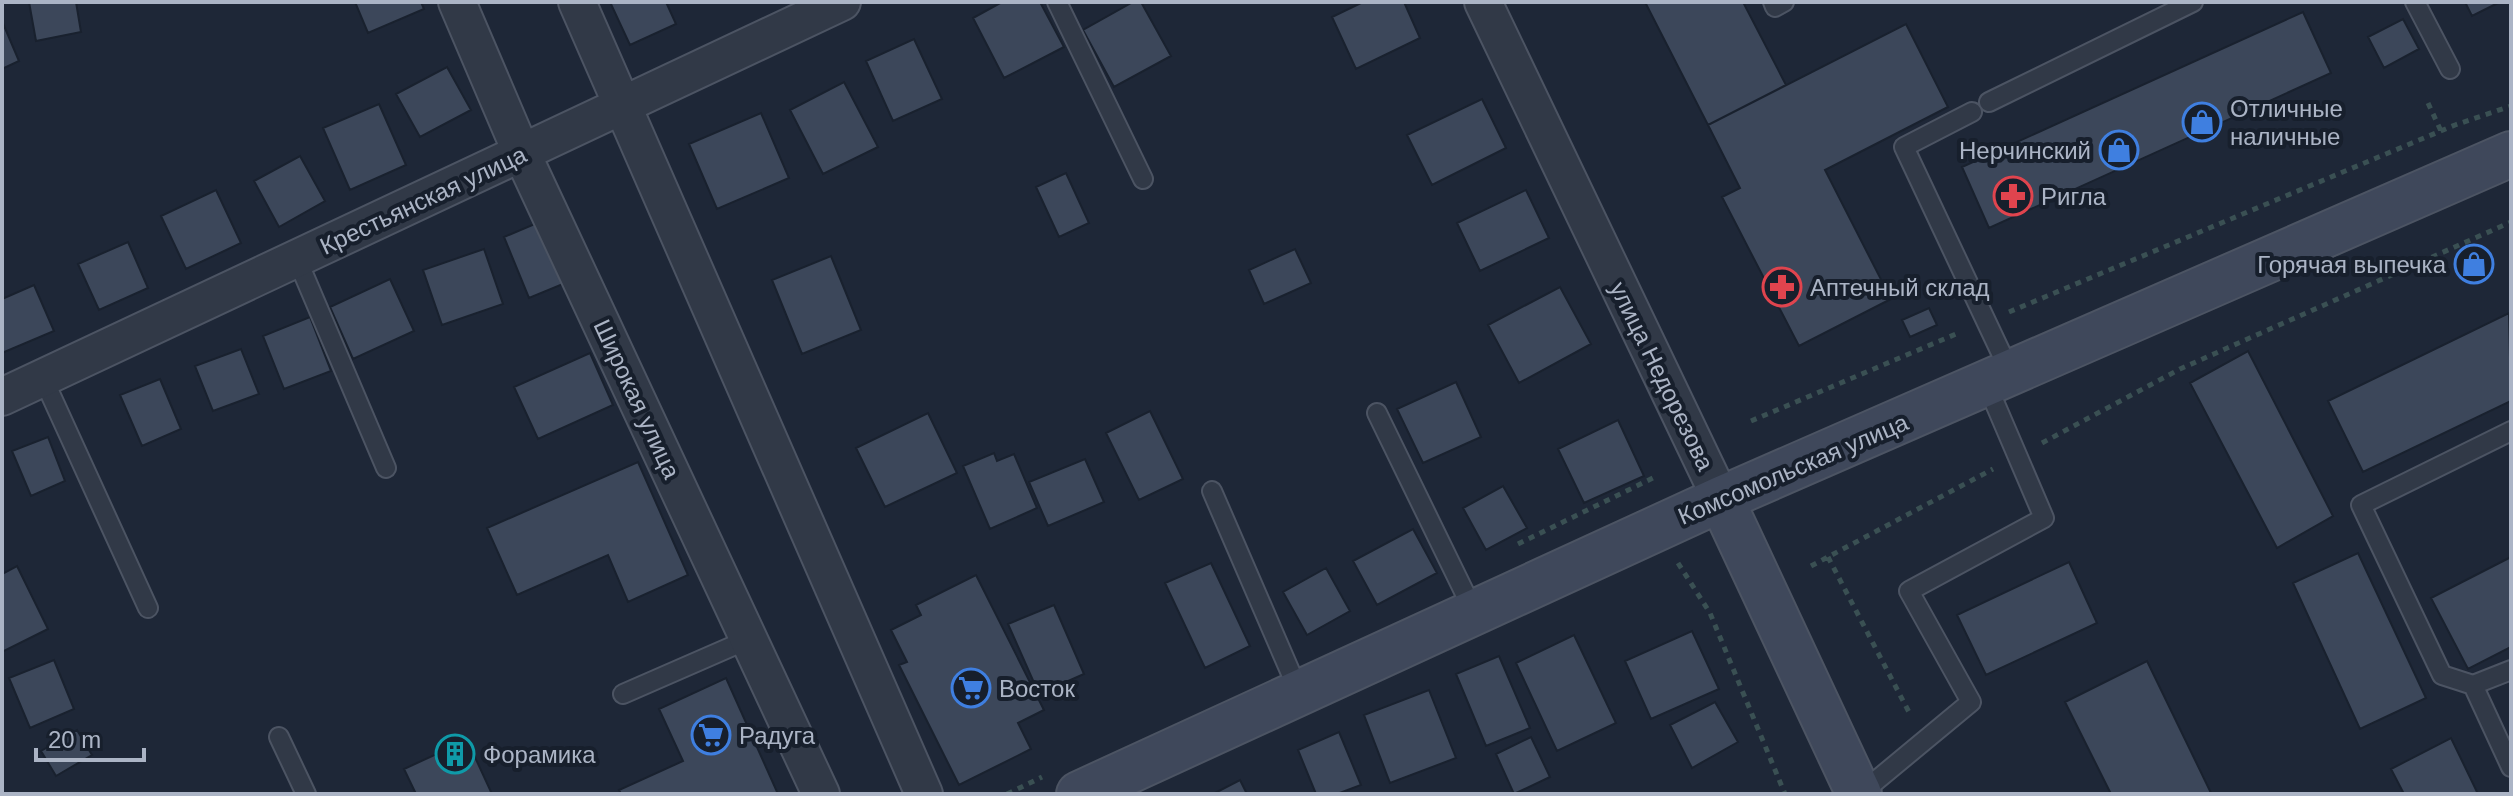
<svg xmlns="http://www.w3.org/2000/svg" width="2513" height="796" font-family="Arial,sans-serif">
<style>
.building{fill:#3c475a;stroke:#19212e;stroke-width:2}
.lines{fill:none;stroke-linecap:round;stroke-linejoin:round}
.lane-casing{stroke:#4c5463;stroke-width:22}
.street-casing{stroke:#4c5463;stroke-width:40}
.secondary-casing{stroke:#4c5463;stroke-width:48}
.path{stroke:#3a5053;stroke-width:5;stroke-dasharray:6 6;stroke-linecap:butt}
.lane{stroke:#313947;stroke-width:18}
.street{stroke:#313947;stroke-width:36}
.secondary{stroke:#3f485b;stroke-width:44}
.labels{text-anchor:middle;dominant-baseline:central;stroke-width:8;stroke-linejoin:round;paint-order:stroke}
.poi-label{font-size:24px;fill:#abb4c5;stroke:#171f2c;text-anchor:start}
.street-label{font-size:24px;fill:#abb4c5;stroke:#171f2c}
</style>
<rect width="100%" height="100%" fill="#1e2737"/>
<!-- building -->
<path class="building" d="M29,2H76L81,32L36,41Z
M355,2H421L424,9L368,33Z
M610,2H666L676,24L630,45Z
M1002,2H1040L1064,47L1004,78L973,18Z
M1133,2H1141L1171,56L1114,87L1083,30Z
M1363,2H1404L1420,38L1356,69L1332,17Z
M1645,2H1743L1786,85L1708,125Z
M2465,2H2500L2472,16Z
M2303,12L2331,73L1989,228L1962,167Z
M2403,19L2419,49L2384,68L2368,37Z
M2,21L19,61L2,69Z
M1906,24L1948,107L1825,170L1891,299L1799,346L1722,197L1740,188L1708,125Z
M914,39L942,99L893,121L866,61Z
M447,67L471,110L420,137L396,94Z
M844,82L878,147L823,174L790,110Z
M1482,99L1506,148L1432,185L1407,135Z
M379,104L406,165L350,190L323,128Z
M761,113L789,178L717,209L689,144Z
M300,156L325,201L279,227L254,181Z
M1066,173L1089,223L1059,237L1036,187Z
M216,190L241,243L186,269L161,216Z
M1526,190L1549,238L1480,271L1457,223Z
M537,223L563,284L529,298L504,237Z
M128,242L148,288L99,310L78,264Z
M484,249L503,304L442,325L423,270Z
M1295,249L1311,283L1264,304L1249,270Z
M831,256L861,330L802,354L772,280Z
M390,279L414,331L353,359L330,307Z
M34,285L54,331L2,353V299Z
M1560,287L1591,344L1519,383L1488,325Z
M1929,308L1937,325L1910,337L1902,320Z
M2509,313L2511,401L2363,472L2328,401Z
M310,317L331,371L284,389L263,336Z
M241,349L259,394L213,411L195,366Z
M2248,351L2333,516L2277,548L2190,383Z
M590,353L613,405L538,439L514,387Z
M160,379L181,429L142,446L120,395Z
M1456,382L1481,437L1423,463L1397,409Z
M1150,411L1183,479L1139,500L1106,433Z
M928,413L957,473L885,507L856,448Z
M1618,420L1644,476L1584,503L1558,449Z
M48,437L65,481L31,496L12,451Z
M994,453L997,461L1014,454L1037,508L990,529L963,466Z
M1085,459L1104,502L1048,526L1029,482Z
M638,462L688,575L628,602L608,555L517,595L487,528Z
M1503,486L1527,528L1486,550L1463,508Z
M1413,529L1437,573L1377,605L1353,561Z
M2358,553L2426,698L2360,729L2293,583Z
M2511,557V647L2468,669L2431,598Z
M2069,562L2097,623L1986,675L1957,615Z
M1211,563L1250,646L1205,668L1165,583Z
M17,566L48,629L2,652V574Z
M1326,568L1350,611L1307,635L1283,592Z
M976,575L1044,710L1018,723L1031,749L959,785L899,665L907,662L891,630L921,615L916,605Z
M1054,605L1084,674L1039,694L1008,624Z
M1692,631L1719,689L1651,719L1625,661Z
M1574,635L1616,723L1557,751L1516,663Z
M1499,656L1530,728L1486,746L1456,674Z
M54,660L74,709L30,728L9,678Z
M2147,661L2211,793L2209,794H2111L2065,702Z
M726,678L778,794H621L619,790L683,761L659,709Z
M1429,690L1456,758L1390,783L1364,715Z
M1715,702L1738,742L1692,768L1670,725Z
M77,730L92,755L56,776L41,751Z
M1339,732L1361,785L1337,794H1316L1298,750Z
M1531,737L1550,777L1514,794L1496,754Z
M2451,738L2478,794H2404L2391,769Z
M467,740L492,794H416L404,769Z
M1240,780L1247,794H1213Z"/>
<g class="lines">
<defs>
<path id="lane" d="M1057,2L1143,179
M1773,2L1775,7L1784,2
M2415,2L2450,69
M1989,102L2193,2
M1972,112L1904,147L2010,372
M297,259L386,468
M43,378L148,608
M1377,413L1474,612
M2511,431L2361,505L2442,675L2473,685L2511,767
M1212,491L1299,692
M2473,685L2511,670
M623,694L749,639
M279,737L306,794
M1860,794L1971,702L1909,591L2044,518L1987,385"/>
<path id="street" d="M457,2L522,154L821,794
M577,2L924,794
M1483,2L1721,499
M2,397L842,2"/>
<path id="secondary" d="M1721,499L1859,794
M1079,794L1721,499L2511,154"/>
</defs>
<!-- lane casing -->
<use href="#lane" class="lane-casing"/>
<!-- street casing -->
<use href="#street" class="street-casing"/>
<!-- secondary casing -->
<use href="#secondary" class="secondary-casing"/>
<!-- path -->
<path class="path" d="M2428,103L2441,131
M2009,312L2455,125L2511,106
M1751,421L1956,334
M2042,443L2180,369L2511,222
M1518,544L1657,476
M1828,557L1911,716
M1678,563L1710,613L1785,794
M1811,566L1993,469
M1007,794L1042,777"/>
<!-- lane -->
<use href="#lane" class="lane"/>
<!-- street -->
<use href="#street" class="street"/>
<!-- secondary -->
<use href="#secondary" class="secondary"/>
</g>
<!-- icons -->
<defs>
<symbol id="shop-ring" viewBox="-11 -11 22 22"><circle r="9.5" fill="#171f2c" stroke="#3f7fe0" stroke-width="1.5"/><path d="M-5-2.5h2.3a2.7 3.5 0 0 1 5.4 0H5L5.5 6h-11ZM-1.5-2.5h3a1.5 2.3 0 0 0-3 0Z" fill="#3f7fe0"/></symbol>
<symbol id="pharmacy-ring" viewBox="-11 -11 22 22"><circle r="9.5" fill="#171f2c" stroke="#e0444e" stroke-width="1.5"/><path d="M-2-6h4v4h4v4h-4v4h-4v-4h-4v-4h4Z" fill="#e0444e"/></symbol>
<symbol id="supermarket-ring" viewBox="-11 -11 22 22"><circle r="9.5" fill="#171f2c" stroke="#3f7fe0" stroke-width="1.5"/><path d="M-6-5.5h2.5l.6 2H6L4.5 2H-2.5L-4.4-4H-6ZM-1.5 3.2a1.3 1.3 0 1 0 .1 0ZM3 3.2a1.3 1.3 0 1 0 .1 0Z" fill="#3f7fe0"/></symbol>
<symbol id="building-ring" viewBox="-11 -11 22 22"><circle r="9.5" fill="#171f2c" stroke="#0f9aa8" stroke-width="1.5"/><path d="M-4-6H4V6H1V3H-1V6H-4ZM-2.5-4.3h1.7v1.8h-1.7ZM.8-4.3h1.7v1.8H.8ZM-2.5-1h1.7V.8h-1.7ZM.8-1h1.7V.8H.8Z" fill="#0f9aa8"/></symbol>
</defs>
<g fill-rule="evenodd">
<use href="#shop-ring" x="2180" y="100" width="44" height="44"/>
<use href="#shop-ring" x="2097" y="128" width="44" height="44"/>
<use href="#pharmacy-ring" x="1991" y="174" width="44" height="44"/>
<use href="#shop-ring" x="2452" y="242" width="44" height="44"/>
<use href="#pharmacy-ring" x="1760" y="265" width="44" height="44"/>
<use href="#supermarket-ring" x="949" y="666" width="44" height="44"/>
<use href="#supermarket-ring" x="689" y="713" width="44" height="44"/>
<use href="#building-ring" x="433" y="732" width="44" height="44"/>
</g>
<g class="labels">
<!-- poi labels -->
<g class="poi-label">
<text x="2230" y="108">Отличные<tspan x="2230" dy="28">наличные</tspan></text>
<text x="2091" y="150" text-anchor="end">Нерчинский</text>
<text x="2041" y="196">Ригла</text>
<text x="2446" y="264" text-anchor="end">Горячая выпечка</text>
<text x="1810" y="287">Аптечный склад</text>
<text x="999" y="688">Восток</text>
<text x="739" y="735">Радуга</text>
<text x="483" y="754">Форамика</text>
</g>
<!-- street labels -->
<g class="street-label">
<text transform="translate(423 200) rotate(-25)">Крестьянская улица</text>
<text transform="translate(1662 376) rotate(64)">улица Недорезова</text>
<text transform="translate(637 399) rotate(65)">Широкая улица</text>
<text transform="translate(1793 469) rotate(-23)">Комсомольская улица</text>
</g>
</g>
<!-- border -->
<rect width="2513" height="796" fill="none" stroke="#abb4c5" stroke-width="8"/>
<!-- scale -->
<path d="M36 748v12h108v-12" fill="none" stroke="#abb4c5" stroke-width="4"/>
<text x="48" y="748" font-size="24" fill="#abb4c5" stroke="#171f2c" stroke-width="6" paint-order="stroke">20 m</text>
</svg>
